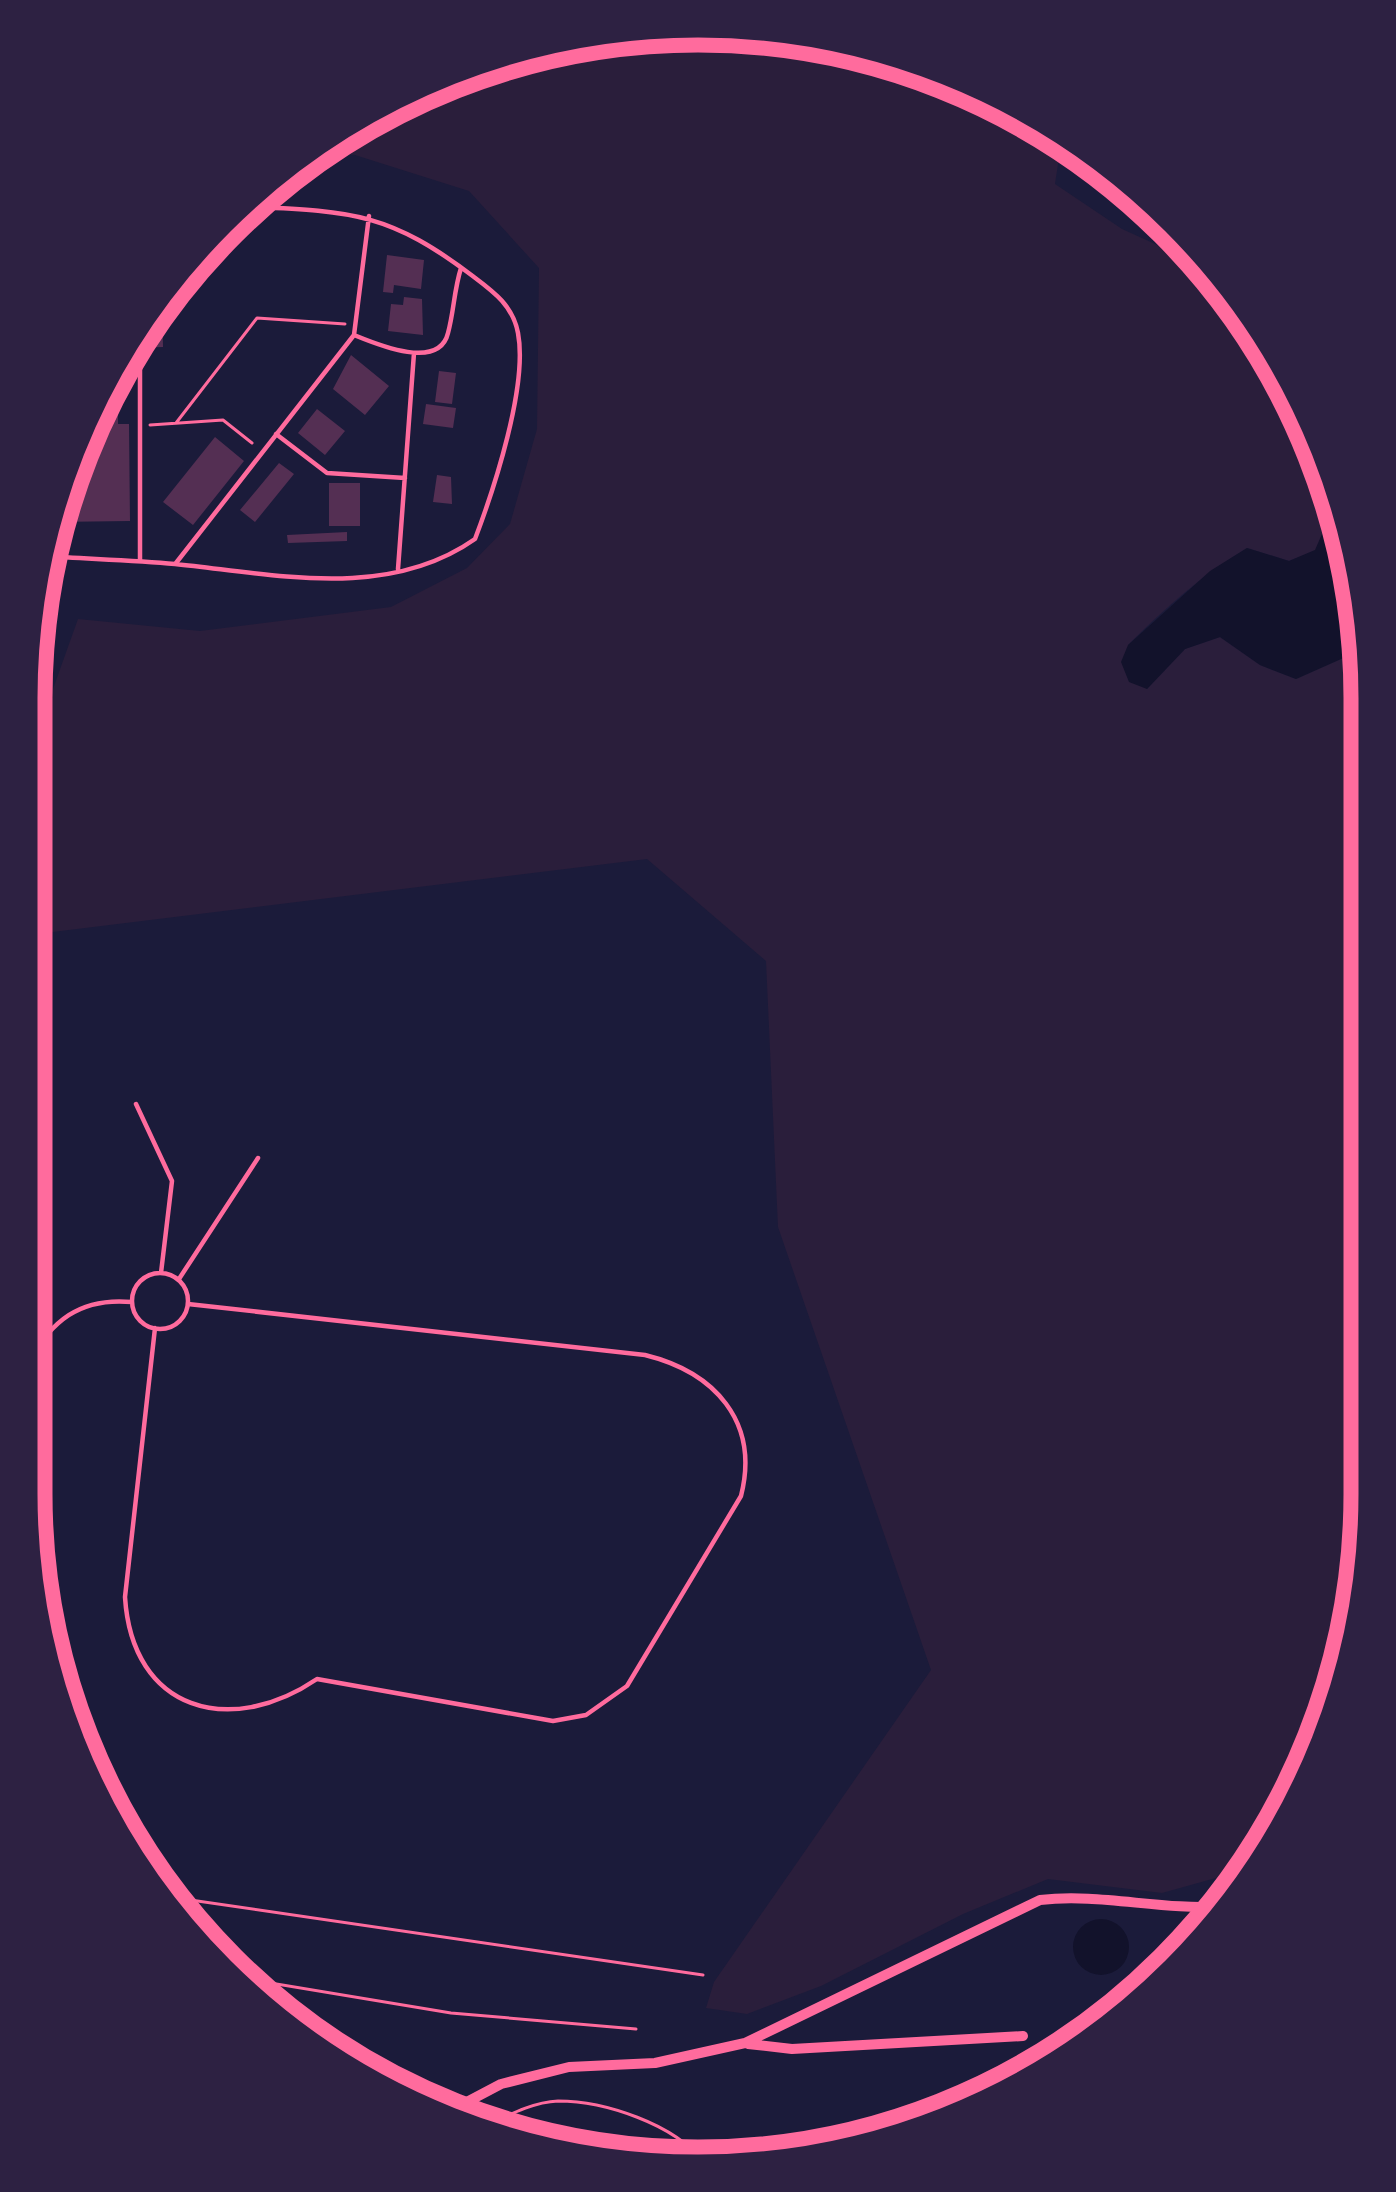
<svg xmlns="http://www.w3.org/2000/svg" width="1396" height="2192" font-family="'Alegreya Sans',sans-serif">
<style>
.green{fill:#2a1e3b}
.water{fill:#12122b}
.building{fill:#542f53}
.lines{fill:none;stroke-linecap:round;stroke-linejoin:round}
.path{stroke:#ff6b9d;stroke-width:3}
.service{stroke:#ff6b9d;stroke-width:4.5}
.minor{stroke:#ff6b9d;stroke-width:10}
.rim{fill:none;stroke:#ff6b9d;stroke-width:15}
</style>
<rect width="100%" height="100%" fill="#1b1b3a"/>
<!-- green -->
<path class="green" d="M653,26L914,60L1061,144L1055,184L1122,229L1197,263L1303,401L1332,511L1316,550L1289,561L1247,548C1202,575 1165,608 1128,645L1147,689L1185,649L1220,637L1260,665L1296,679L1368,647L1371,655L1366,1581L1320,1753L1248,1869L1162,1893L1048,1879L963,1914L821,1986L747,2014L706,2008L714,1982L931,1670L778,1227L766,961L647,859L28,935L29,756L78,619L200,631L391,607L467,568L510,524L537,429L539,268L469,191L355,155L322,153L399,94Z"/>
<!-- water -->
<path class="water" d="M1332,511L1368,647L1296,679L1260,665L1220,637L1185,649L1147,689L1129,682L1121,662L1128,645L1210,571L1247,548L1289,561L1315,550Z
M1073 1947a28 28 0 1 1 56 0a28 28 0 1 1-56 0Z"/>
<!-- building -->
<path class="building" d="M387,255L424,260L421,289L394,285L393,293L383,292Z
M404,297L422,299L423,335L388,331L391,304L403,305Z
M162,301L163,347L133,348Z
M351,355L389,386L365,415L333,389Z
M439,371L456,373L452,404L435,402Z
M103,396H118V424H129L130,521L53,522L76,439Z
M426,404L456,408L453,428L423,424Z
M317,409L345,431L325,455L298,433Z
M215,437L244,461L193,525L163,502Z
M279,463L294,474L255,522L240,510Z
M437,475L451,477L452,504L433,502Z
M329,483H360V526H329Z
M347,532V541L288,543L287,535Z
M1072,2025L1092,2037L1062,2059L1054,2055Z"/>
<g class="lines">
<!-- path -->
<path class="path" d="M176,423L257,318L345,324
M150,425L223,420L252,443
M163,1896L703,1975
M240,1978L451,2013L636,2029
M478,2130C502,2119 530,2102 558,2101C604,2101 675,2124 703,2162"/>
<!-- service -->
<path class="service" d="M354,335C376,344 439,371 448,333C454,311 454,290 461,268
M276,434L327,473L405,478
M44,556C88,559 132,560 175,564C274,574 387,601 475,539C494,489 528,386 518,333C513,306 494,292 474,277C391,214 354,211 252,207
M140,560V355
M176,563L354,335L369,216
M398,569L414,353
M136,1104L172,1181L161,1273
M132 1301a28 28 0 1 1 56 0a28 28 0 1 1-56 0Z
M179,1279L258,1158
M155,1328L125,1597C132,1711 230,1738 317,1679L553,1721L586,1715L627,1686L741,1496C760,1421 714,1372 645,1355L188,1304
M25,1365C52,1321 79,1297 132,1302
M31,1534L45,1504"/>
<!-- minor -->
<path class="minor" d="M748,2044L792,2049L1023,2036
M446,2113L501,2084L569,2067L655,2063L745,2043L1040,1900C1102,1893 1162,1911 1225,1906"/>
</g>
<!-- crop -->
<path d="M0 0H1396V2192H0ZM698 45H698A653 653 0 0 1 1351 698V1494A653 653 0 0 1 698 2147H698A653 653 0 0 1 45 1494V698A653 653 0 0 1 698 45Z" fill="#2d2142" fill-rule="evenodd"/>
<path class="rim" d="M698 45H698A653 653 0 0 1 1351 698V1494A653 653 0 0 1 698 2147H698A653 653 0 0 1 45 1494V698A653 653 0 0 1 698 45Z"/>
</svg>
